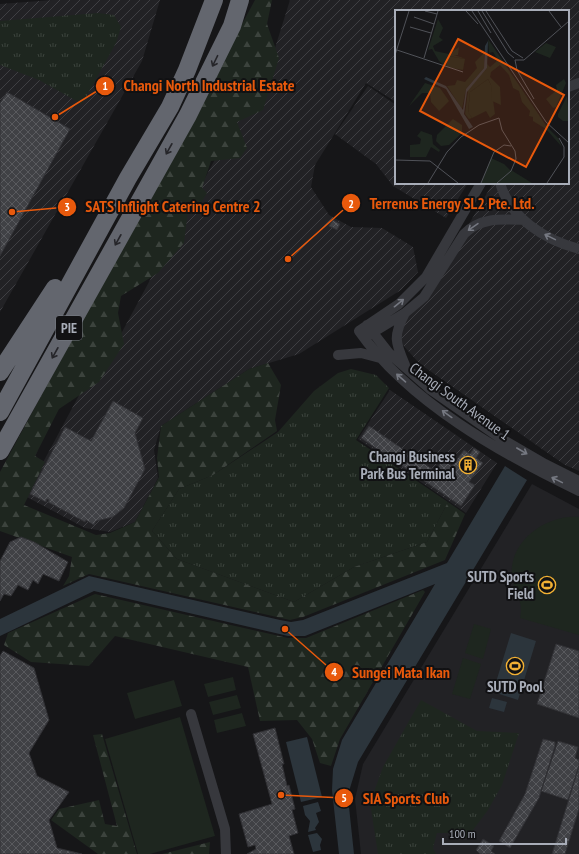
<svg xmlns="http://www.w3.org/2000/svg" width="579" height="854" font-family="'PT Sans Narrow',sans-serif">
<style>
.built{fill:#222225}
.industrial{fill:url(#industrial-furrows)}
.grass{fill:url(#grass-tufts)}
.forest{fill:url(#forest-firs)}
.park{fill:#1e261f}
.water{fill:#2c353c}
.building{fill:url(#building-cross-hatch);stroke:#303034}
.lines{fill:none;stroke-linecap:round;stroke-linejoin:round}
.street{stroke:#37383d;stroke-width:10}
.highway{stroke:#63666e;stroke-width:18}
.oneway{stroke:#26262a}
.oneway2{stroke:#757881}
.labels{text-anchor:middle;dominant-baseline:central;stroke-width:4;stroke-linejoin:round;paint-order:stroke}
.shield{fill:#111113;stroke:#7b7e86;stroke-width:1}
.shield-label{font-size:14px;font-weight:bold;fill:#a8adb8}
.street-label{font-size:15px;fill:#a8adb8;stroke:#111113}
.poi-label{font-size:15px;font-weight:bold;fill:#a8adb8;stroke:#111113;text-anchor:end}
.inset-road{fill:none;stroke:#505258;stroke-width:1}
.view{fill:#e8590c;fill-opacity:0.15;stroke:#e8590c;stroke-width:2}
.inset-edge{fill:none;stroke:#a8adb8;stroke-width:2}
.leader{fill:none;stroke:#e8590c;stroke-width:1.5}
.callout-dot{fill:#e8590c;stroke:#111113;stroke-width:1.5}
.mark-label{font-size:12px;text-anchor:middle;font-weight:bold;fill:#fff}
.callout-label{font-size:16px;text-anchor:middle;font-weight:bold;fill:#e8590c;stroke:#111113;stroke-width:4;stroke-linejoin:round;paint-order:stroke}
</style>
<defs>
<pattern id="industrial-furrows" width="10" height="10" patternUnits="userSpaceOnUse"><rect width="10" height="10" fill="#222225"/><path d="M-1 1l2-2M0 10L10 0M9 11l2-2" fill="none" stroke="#3f3f43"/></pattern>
<pattern id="grass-tufts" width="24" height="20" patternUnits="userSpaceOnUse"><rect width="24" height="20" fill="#1e261f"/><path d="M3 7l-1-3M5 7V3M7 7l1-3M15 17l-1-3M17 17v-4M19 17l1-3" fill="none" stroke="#3c433d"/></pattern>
<pattern id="forest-firs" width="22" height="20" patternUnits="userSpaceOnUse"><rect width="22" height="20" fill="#1e261f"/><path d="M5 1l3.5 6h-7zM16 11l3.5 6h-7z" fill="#3c433d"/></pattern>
<pattern id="building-cross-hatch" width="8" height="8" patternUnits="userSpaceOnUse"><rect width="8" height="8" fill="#404145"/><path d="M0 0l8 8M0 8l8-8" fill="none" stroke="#595a5e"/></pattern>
</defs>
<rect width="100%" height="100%" fill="#161618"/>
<!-- built -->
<path class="built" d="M532,484L579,509V854H361L355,799L363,764Z"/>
<!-- industrial -->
<path class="industrial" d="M53,0H160L142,61L0,312V4Z
M290,0H579V471L565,465L420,364L400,342L406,316L425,299L493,183H568V11H396V102L366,83L315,165L311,187L329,215L351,227L382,228L413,247L418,272L401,290L299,354L249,369L161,426L154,450L158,478L135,522L110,532L85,528L25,496L84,386L101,371L275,48Z
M368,86L396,105V183H468L446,218L393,186L376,164L335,134Z
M390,390L497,463L466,513L358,439Z"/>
<!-- grass -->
<path class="grass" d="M98,13L114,15L121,27L116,43L82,104L39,80L0,65V21Z
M351,369L376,375L389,388L356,440L448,502L427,542L354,567L294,602L177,559L152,531L179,489L213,475L278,432L314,391L338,373Z
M421,700L477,731L519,733L502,785L488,810L467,838L452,833H437L433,848L436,854H378L370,803L383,767Z"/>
<!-- forest -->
<path class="forest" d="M255,0H272L267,24L279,58L263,110L237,122L247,148L240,158L211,161L202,188L207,193L196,211H188L184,243L158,273L121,296L118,313L124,344L99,382L59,409L35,456L45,462L24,505L96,535L110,533L135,522L159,477L157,458L161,426L249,369L268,363L281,385L275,420L277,431L213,475L179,489L152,531L177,559L294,602L354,567L427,542L448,502L465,514L445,560L303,617L290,620L89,574L63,586L69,576L72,557L0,531V472Z
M423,590L425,592L340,739L331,766L320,763L312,739L297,720L260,721L248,667L115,636L89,666L31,662L4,645L8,633L95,594L288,638H306Z
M102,734L137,854H98L51,820L59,809L99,800L105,824L117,826L93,735Z
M210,842L209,854H162Z"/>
<!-- park -->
<path class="park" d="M579,517V635L520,618C524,600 514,593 512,577C508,541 547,514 579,517Z
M474,624L491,629L483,659L465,653Z
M463,658L481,664L470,699L452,694Z
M233,677L236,690L208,697L204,684Z
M174,680L182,706L135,719L127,693Z
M237,695L241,708L213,715L209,702Z
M242,713L246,726L217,733L214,720Z
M180,717L215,836L150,854H138L105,739Z"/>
<!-- water -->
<path class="water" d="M505,466L527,480L358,762L350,788L349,807L354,854H339L332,790L333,769L342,740L435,584L305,636H288L94,591L0,636V619L89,576L280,620L291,622L303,620L447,563Z
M511,633L536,641L518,700L493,692Z
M492,698L507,702L504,712L489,708Z
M307,737L322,797L301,802L286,742Z
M318,802L321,811L316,813L319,822L315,828L316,830L308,832L310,821L305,815L303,806Z
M317,833L322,839L320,845L321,850L313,852L308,835Z"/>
<!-- building -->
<path class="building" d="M7,92L70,129L0,256V103Z
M333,220L340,224L337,230L329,226Z
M113,401L143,418L135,433L145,469L124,508L113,517L96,521L94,525L86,520L85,522L48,502L49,500L47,499L46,502L30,494L65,427L91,441Z
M369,426L435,471L443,460L452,466L464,450L470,454L474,448L480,452L476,458L483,463L469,482L475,485L461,506L361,438Z
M21,537L34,542L68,562L59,581L43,574L38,584L33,580L28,590L18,585L11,596L4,594L0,601V561L10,542Z
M556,644L579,651V718L537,704Z
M3,651L34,668L49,720L29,753L37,776L69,792L49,820L57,848L82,854H0V656Z
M275,728L284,764H282L287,786L289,785L295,809L292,810L298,833L289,836L294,854H247L256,849L255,845L248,847L239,814L272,804L253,734Z
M543,739L555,742V746L539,798L510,848L499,841L525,794Z
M558,741L578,747L575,758L579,760V766L568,800L541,791Z
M579,766V809L565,854H552Z
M483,839L494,846L491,851L495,854H480L476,850Z"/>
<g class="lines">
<!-- street -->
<path class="street" d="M568,87L579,83
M481,183L426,277L399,304L359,331C409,402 502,454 579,491
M500,183C510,218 545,240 579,249
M367,325L389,353L431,390L500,438L545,464L579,481
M367,336L405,313L424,297L464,234C481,217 502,219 524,220
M338,355L361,353L380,358
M405,365C395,342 393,336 405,313
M191,714L225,829L226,854"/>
<!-- highway -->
<path class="highway" d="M0,372L55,288
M0,412L128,178L170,107L187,70L214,0
M0,451L188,115L232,26L240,0"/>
</g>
<!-- one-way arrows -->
<defs><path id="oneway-shaft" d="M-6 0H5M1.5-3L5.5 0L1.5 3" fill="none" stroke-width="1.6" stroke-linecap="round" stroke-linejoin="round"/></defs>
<g class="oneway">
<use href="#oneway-shaft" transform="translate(215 61) rotate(116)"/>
<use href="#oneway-shaft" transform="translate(169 149) rotate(119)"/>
<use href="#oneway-shaft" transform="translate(118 240) rotate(119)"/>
<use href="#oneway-shaft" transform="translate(55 353) rotate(119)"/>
</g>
<g class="oneway2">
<use href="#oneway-shaft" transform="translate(473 227) rotate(145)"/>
<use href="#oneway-shaft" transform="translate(550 237) rotate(-154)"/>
<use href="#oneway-shaft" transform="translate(399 303) rotate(-39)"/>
<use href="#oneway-shaft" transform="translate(401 378) rotate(-139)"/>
<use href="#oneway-shaft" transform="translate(447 414) rotate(-144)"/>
<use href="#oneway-shaft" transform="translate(522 451) rotate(30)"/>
<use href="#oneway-shaft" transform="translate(557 480) rotate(-154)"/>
</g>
<!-- icons -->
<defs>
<symbol id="building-ring" viewBox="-11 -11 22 22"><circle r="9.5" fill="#111113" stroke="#f2b134" stroke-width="1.5"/><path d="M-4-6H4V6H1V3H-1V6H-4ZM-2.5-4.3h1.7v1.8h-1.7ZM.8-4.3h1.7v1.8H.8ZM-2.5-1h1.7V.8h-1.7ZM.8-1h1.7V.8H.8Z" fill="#f2b134"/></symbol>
<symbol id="stadium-ring" viewBox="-11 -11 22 22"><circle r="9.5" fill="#111113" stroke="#f2b134" stroke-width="1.5"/><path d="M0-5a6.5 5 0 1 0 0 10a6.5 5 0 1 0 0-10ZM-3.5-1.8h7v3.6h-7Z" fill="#f2b134"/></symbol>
</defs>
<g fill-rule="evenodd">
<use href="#building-ring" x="458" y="455" width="20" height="20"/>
<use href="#stadium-ring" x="537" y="575" width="20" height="20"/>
<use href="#stadium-ring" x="505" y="656" width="20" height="20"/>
</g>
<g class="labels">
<!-- shield labels -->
<rect class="shield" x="56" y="316" width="26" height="24" rx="3"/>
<g class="shield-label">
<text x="69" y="328">PIE</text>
</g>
<!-- street labels -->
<g class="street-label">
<text transform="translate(460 401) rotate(36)">Changi South Avenue 1</text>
</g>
<!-- poi labels -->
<g class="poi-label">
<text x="455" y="456">Changi Business<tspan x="455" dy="17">Park Bus Terminal</tspan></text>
<text x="534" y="576">SUTD Sports<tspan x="534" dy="17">Field</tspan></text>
<text x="515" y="686" text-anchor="middle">SUTD Pool</text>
</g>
</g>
<!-- overview -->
<g transform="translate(395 10)">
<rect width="174" height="174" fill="#161618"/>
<path d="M151,33L161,37L155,48L140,42ZM93,69L96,75L100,104L95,108L91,101L77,108L73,103L75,82ZM169,69L171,73L161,97L158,98L151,89L162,80L161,75ZM30,73L45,78L54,91L44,101L36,92L35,83H27L14,96ZM26,121L37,125L38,134L45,140L44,142L36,137L31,147H15V135L25,134L26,129L22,126ZM116,160L137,173H102Z" fill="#1e261f"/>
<path d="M43,9L48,18L44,27L48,30L38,36L40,41L54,44L64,37L63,45H59L71,49L53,46L50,56L44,51L37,39L33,40ZM93,29L152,117L163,128L167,137L151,119L138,111V107L134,106L135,101L127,92L124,81L118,78L114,65L105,55L96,62L95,67L105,77L106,95L97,91L96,75L93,69L75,82L73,102L77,108L74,109L70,104L73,80L92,58V54L95,57L103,50L98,42L94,43ZM89,43V58L71,79L67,99L52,76L60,75L62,70L70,72L82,58L80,52ZM172,86L174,107L173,111H168L163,107V104Z" fill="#1e261f"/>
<path d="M53,46L70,49L68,60L51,57ZM58,109L67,115V123L54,135L46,136L41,131L42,125ZM96,148L109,154L116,161L102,173H86Z" fill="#1e261f"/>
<path d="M93,31L92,58L72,82L69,104L78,117L74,119L51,79L29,69L31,67L51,76L68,100L71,79L89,58L90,36Z" fill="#2c353c"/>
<path class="inset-road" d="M30,1L42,4M71,1L83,14M77,1L151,112L174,133M83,1L96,23M87,1L113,43L119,48M91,1L117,41L128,48M154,1L166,17M19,7L39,14M15,17L36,23M2,40L68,62M0,45L14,1M29,48L43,1M120,50H129L174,11M120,50L122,60L139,89M0,150L35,151L63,173M33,173L52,142L66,127L84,115L104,108L107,120L120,141L121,149L116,161L102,173M86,173L99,142L109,135L116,136M152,173L169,147V137L164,128"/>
<path class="view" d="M63,29L169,85L131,157L25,101Z"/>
<rect width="174" height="174" class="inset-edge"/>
</g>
<!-- callouts -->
<path class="leader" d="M55 117L105 86M288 259L351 203M12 212L67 207M285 629L334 672M281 795L344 798"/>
<g class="callout-dot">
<circle cx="55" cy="117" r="4"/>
<circle cx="288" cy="259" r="4"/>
<circle cx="12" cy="212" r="4"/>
<circle cx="285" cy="629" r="4"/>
<circle cx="281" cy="795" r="4"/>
<circle cx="105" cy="86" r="10"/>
<circle cx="351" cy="203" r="10"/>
<circle cx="67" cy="207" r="10"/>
<circle cx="334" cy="672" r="10"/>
<circle cx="344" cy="798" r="10"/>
</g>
<g class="mark-label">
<text x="105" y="90">1</text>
<text x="351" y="208">2</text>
<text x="67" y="211">3</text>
<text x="334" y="676">4</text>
<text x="344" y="802">5</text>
</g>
<g class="callout-label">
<text x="209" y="91">Changi North Industrial Estate</text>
<text x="452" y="209">Terrenus Energy SL2 Pte. Ltd.</text>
<text x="173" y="212">SATS Inflight Catering Centre 2</text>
<text x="401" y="678">Sungei Mata Ikan</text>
<text x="406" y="804">SIA Sports Club</text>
</g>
<!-- scale -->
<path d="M443 838v6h123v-6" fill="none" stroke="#a8adb8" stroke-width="2"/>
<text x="449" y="838" font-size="12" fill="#a8adb8" stroke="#111113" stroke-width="3" paint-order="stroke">100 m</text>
</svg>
